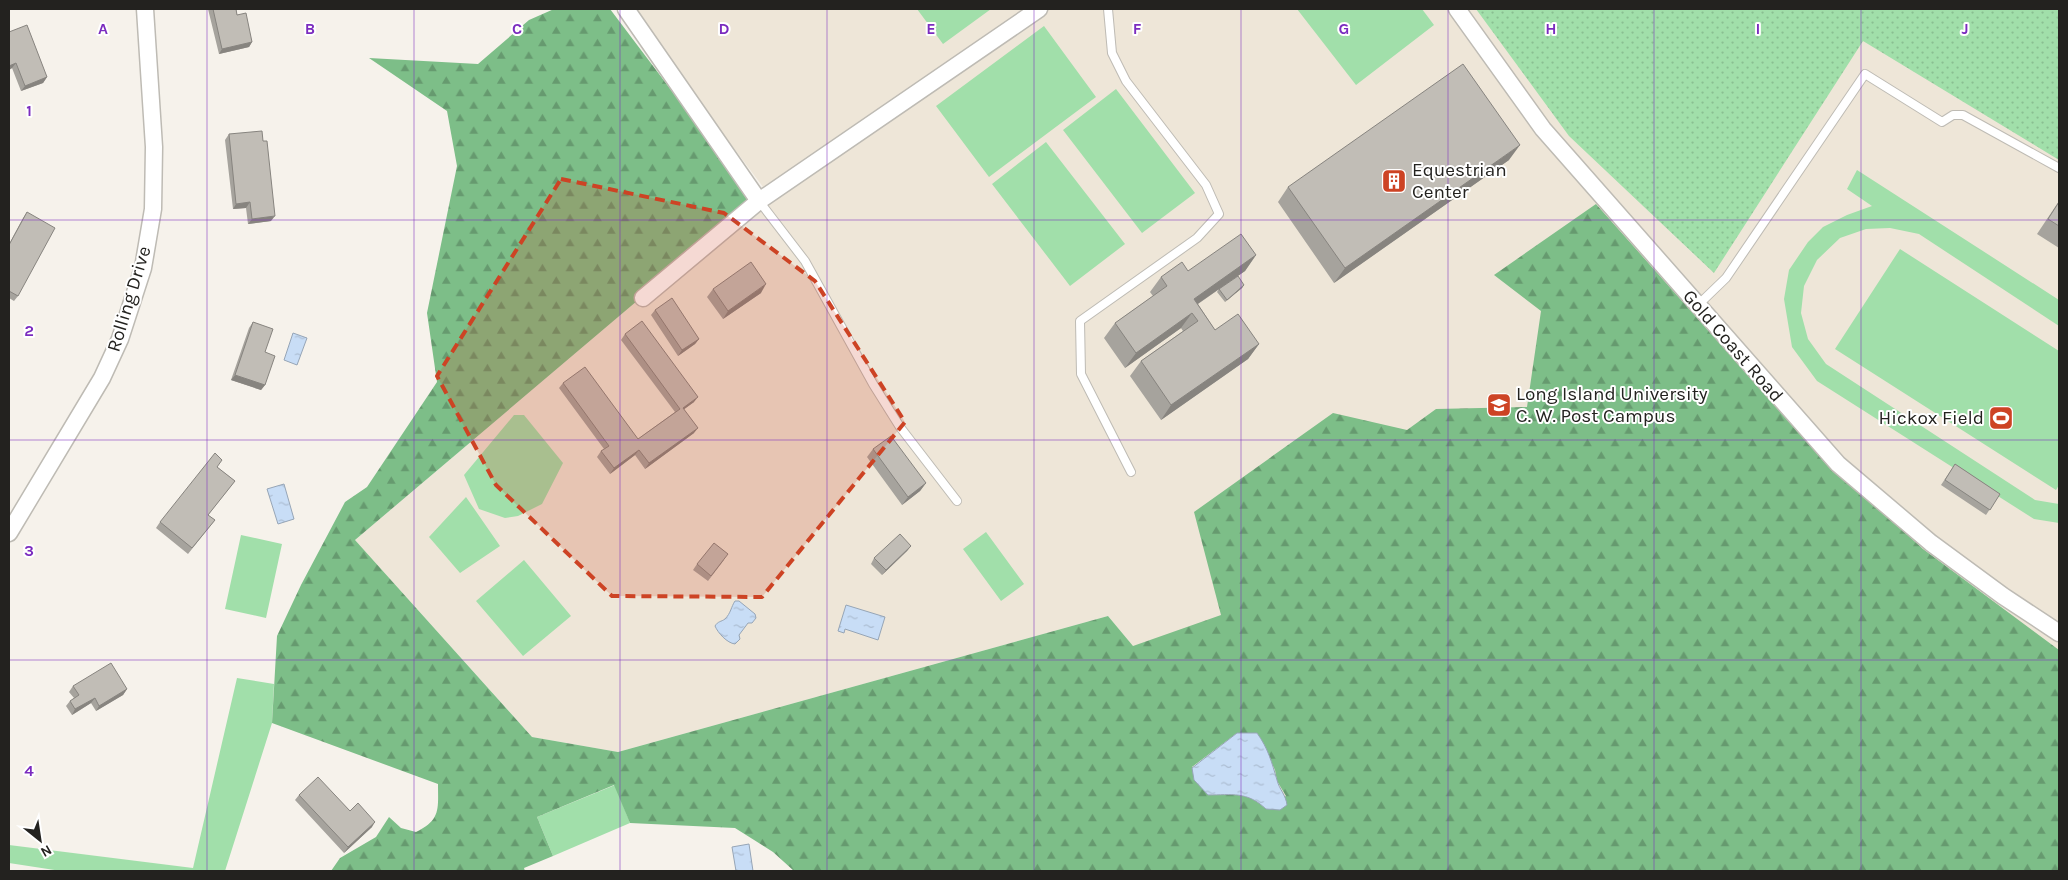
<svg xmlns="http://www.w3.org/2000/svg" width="2068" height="880" font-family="Karla,sans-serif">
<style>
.built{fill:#eee6d8}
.grass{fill:#a1dfaa}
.forest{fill:url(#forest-firs);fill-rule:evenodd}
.park{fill:url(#park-dots)}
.water{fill:url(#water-ripples);stroke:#96a5b6}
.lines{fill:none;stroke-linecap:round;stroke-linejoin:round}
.service-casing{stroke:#bebbb4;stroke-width:10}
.minor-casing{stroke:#bebbb4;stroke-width:19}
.service{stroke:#fff;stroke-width:8}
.minor{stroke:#fff;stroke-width:16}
.wall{fill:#a6a39d}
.shaded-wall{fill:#87847f}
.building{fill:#c1bdb6;stroke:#87847f}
.marked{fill:#cd4324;fill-opacity:0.2;stroke:#cd4324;stroke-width:4;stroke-dasharray:10 6;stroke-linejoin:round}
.grid{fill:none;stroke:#7b2cbf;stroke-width:1;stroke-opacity:0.55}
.labels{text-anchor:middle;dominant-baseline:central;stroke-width:4;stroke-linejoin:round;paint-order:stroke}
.poi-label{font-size:19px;fill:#23221f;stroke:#fff;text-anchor:start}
.street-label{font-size:19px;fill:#23221f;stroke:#fff}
.grid-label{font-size:16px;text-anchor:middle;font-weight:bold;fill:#7b2cbf;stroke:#fff;stroke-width:4;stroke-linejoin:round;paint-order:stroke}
</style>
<defs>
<pattern id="forest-firs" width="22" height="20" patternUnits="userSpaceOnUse" patternTransform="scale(1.25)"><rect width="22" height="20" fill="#7dbe88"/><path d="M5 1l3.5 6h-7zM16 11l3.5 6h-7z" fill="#669a6f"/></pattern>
<pattern id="park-dots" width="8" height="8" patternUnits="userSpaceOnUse" patternTransform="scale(1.25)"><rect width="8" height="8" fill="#a1dfaa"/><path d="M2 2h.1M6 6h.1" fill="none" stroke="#8abf92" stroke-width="1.8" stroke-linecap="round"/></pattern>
<pattern id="water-ripples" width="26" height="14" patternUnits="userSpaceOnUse" patternTransform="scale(1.25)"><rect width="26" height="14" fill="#c8ddf6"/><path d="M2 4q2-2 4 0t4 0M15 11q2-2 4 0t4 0" fill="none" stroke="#acbdd2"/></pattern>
</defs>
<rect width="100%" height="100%" fill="#f6f2eb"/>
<!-- built -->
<path class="built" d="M629,9H2059V871H1317L1108,616L618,752L532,737L355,540L755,201L769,195Z"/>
<!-- grass -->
<path class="grass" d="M917,9H991L943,44Z
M1297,9H1422L1434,25L1356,85Z
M1044,26L1096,97L989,177L936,106Z
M1116,89L1195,193L1142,233L1063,130Z
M1046,142L1125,244L1070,286L992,184Z
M1857,170L2059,300V326L1919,234L1890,228L1866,229L1840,238L1817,260L1804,286L1801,313L1808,339L1826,364L2035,500L2059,504V523L2034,519L1817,381L1792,347L1784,299L1789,270L1808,242L1823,227L1847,215L1872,206L1847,189Z
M1900,249L2059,351V485L2056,490L1835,349Z
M514,415H524L563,463L542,504L518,516L505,518L479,509L464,475Z
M466,497L500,546L460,573L429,537Z
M986,532L1024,584L1001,601L963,549Z
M241,535L282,544L266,618L225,609Z
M524,560L571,616L523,656L476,601Z
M237,678L274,684L272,723L225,871H61L9,863V845L193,868Z
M615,785L630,823L553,856L537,817Z"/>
<!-- forest -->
<path class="forest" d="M554,9H610L755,201L355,540L532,737L618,752L1108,616L1133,646L1221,615L1194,512L1333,413L1407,430L1436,409L1527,407L1541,311L1494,275L1596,204L1793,426L1833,466L1923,549L2059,650V871H794L773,852L735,828L630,823L614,785L537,817L553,856L524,868L525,871H331L340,858L376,837L389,817L401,828L416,832C441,820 438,809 438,784L272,723L277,636L301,585L345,502L367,487L437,382L427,313L457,166L447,111L369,58L478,64L529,20ZM1237,733H1257L1275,770L1277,781L1286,796L1266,809C1247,791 1232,795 1208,795L1192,767Z"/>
<!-- park -->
<path class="park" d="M1476,9H2059V160L1863,41L1714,273L1569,136Z"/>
<!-- water -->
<path class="water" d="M293,333L307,338L297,365L284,360Z
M284,484L294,519L278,524L267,489Z
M735,601H739L755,614L756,618L752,623H748L739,635L740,639L735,644C727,643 718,633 715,626C718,621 721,622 725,619C731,613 731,607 735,601Z
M846,605L885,617L878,640L845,629L844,633L838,631Z
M1237,733H1257C1268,748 1272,763 1277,780C1279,789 1286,795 1287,805L1280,810L1266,809C1247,791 1232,795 1208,795L1194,780L1192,768Z
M749,844L753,871H736L732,847Z"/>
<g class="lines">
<defs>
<path id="service" d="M1108,9L1112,53L1126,81L1206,185L1219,214L1197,238L1080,321L1081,374L1131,472
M759,201L805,261L873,384L900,427L957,501
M1698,305L1726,278L1865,74L1942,122L1953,115H1963L2059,168"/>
<path id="minor" d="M626,9L759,201
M1457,9L1543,129L1838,464L1931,543L2003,596L2059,633
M643,298L759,201L1039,9
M9,533L102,378L120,339L143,268L153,209L154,147L145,9"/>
</defs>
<!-- service casing -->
<use href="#service" class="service-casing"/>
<!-- minor casing -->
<use href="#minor" class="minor-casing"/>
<!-- service -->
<use href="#service" class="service"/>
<!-- minor -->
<use href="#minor" class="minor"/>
</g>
<!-- wall -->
<path class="wall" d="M208,9H236L237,15L252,42L249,47L219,54Z
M9,32L47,77L43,83L21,91L12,68L9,70Z
M229,134L263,141L271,221L248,224L246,208L233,209L225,140Z
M1509,160L1334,283L1278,202L1288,187Z
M2059,201V248L2037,234Z
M27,212L18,296L14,301L9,298V244L23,218Z
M1256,255L1245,271L1198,304L1215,330L1259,344L1248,359L1161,420L1130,376L1141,361L1183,331L1181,328L1125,368L1104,338L1115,323L1153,296L1150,292L1161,277Z
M1244,285L1242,288L1225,302L1217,292L1219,289Z
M713,289L761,293L723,319L707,297Z
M655,310L699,339L695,344L678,356L651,315Z
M253,322L265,352V385L261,390L231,380L249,328Z
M625,334L694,402L684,409L694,433L645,469L635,455L610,474L597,457L601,451L604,449L559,388L563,383L638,439L675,412L621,340Z
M873,449L926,483L920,491L902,505L867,457Z
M1955,464L2000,494L1986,515L1941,485Z
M217,467L235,481L208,515L215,520L188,554L156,528L160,522Z
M911,546L907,551L882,575L871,564L874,558Z
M724,560L708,581L693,570L697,564Z
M73,686L127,689L123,695L96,711L91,703L72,715L66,706L70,701L74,698L69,692Z
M299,795L350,811L372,827L344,853L295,800Z"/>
<!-- shaded-wall -->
<path class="shaded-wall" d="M252,42L249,47L219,54L222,49Z
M16,63L12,68L9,70V66Z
M47,77L43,83L21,91L25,86Z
M1520,145L1509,160L1334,283L1345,268Z
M250,202L246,208L233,209L236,204Z
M275,216L271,221L248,224L252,219Z
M1256,255L1245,271L1183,314L1194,299Z
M766,284L761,293L723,319L728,311Z
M1244,285L1242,288L1225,302L1227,300Z
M1192,313L1181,328L1125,368L1136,353Z
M699,339L695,344L678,356L682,350Z
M1259,344L1248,359L1161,420L1171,405Z
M235,375L265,385L261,390L231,380Z
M698,397L694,402L679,413L683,408Z
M698,428L694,433L645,469L649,463Z
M639,450L635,455L610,474L614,468Z
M926,483L920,491L902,505L908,497Z
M911,546L907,551L882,575L886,570Z
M127,689L123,695L96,711L99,706Z
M95,698L91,703L72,715L75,709Z
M375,822L372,827L344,853L348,847Z"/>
<!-- building -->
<path class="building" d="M213,9H236L237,15L246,13L252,42L222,49Z
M27,25L47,77L25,86L16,63L9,66V32Z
M1463,64L1520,145L1345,268L1288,187Z
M262,131L263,141H267L275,216L252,219L250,202L236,204L229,134Z
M2059,202V226L2048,219Z
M27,212L55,228L18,296L9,291V245Z
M1241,234L1256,255L1194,299L1215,330L1238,314L1259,344L1171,405L1141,361L1198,321L1192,313L1136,353L1115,323L1167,286L1161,277L1182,262L1188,271Z
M751,262L766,284L728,311L713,289Z
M1238,276L1244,285L1227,300L1219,289Z
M672,298L699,339L682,350L655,310Z
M642,321L698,397L683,408L698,428L649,463L639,450L614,468L601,451L609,446L563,383L585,367L638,439L680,409L625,334Z
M253,322L273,329L265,352L275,356L265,385L235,375Z
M891,436L926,483L908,497L873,449Z
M215,453L222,460L217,467L235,481L208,515L215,520L192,548L160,522Z
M1955,464L2000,494L1990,510L1945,480Z
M900,534L911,546L886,570L874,558Z
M714,543L728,554L711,576L697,564Z
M111,663L127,689L99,706L95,698L75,709L70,701L79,695L73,686Z
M318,777L350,811L358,803L375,822L348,847L299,795Z"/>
<!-- marked area -->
<path class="marked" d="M561,179L724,213L815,281L905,422L762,597L612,596L496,485L437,376Z"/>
<!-- grid -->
<path class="grid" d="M207,9V871M414,9V871M620,9V871M827,9V871M1034,9V871M1241,9V871M1448,9V871M1654,9V871M1861,9V871M9,220H2059M9,440H2059M9,660H2059"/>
<!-- icons -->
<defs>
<symbol id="building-square" viewBox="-11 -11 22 22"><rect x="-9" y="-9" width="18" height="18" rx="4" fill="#cd4324" stroke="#fff"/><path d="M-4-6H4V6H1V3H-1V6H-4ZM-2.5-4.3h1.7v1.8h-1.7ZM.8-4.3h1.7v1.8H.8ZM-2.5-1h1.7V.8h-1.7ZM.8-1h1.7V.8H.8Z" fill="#fff"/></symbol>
<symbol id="university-square" viewBox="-11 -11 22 22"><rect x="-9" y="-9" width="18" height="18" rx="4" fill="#cd4324" stroke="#fff"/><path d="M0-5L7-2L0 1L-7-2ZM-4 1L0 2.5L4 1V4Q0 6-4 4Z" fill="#fff"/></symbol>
<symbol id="stadium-square" viewBox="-11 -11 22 22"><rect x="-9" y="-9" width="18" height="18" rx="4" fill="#cd4324" stroke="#fff"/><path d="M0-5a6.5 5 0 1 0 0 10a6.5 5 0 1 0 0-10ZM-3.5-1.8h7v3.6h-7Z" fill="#fff"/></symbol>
</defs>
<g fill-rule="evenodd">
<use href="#building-square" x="1380" y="167" width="28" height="28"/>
<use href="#university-square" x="1485" y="391" width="28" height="28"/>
<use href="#stadium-square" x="1987" y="404" width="28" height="28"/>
</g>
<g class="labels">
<!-- poi labels -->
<g class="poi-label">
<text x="1412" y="170">Equestrian<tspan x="1412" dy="22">Center</tspan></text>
<text x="1516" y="394">Long Island University<tspan x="1516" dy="22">C. W. Post Campus</tspan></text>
<text x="1984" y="418" text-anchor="end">Hickox Field</text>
</g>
<!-- street labels -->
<g class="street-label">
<text transform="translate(129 299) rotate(-73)">Rolling Drive</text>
<text transform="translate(1733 346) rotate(49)">Gold Coast Road</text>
</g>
</g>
<g class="grid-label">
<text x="103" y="34">A</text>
<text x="310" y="34">B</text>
<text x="517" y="34">C</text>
<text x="724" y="34">D</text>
<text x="931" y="34">E</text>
<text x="1137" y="34">F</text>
<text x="1344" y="34">G</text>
<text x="1551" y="34">H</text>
<text x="1758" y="34">I</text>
<text x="1965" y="34">J</text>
<text x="29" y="116">1</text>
<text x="29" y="336">2</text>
<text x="29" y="556">3</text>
<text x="29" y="776">4</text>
</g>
<!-- border -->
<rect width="2068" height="880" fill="none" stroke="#23221f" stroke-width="20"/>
<!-- north arrow -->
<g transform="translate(40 840) rotate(150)" stroke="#ffffff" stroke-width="4" paint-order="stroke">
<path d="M0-4L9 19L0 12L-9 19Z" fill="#23221f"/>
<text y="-8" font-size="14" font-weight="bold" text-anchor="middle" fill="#23221f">N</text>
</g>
</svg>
